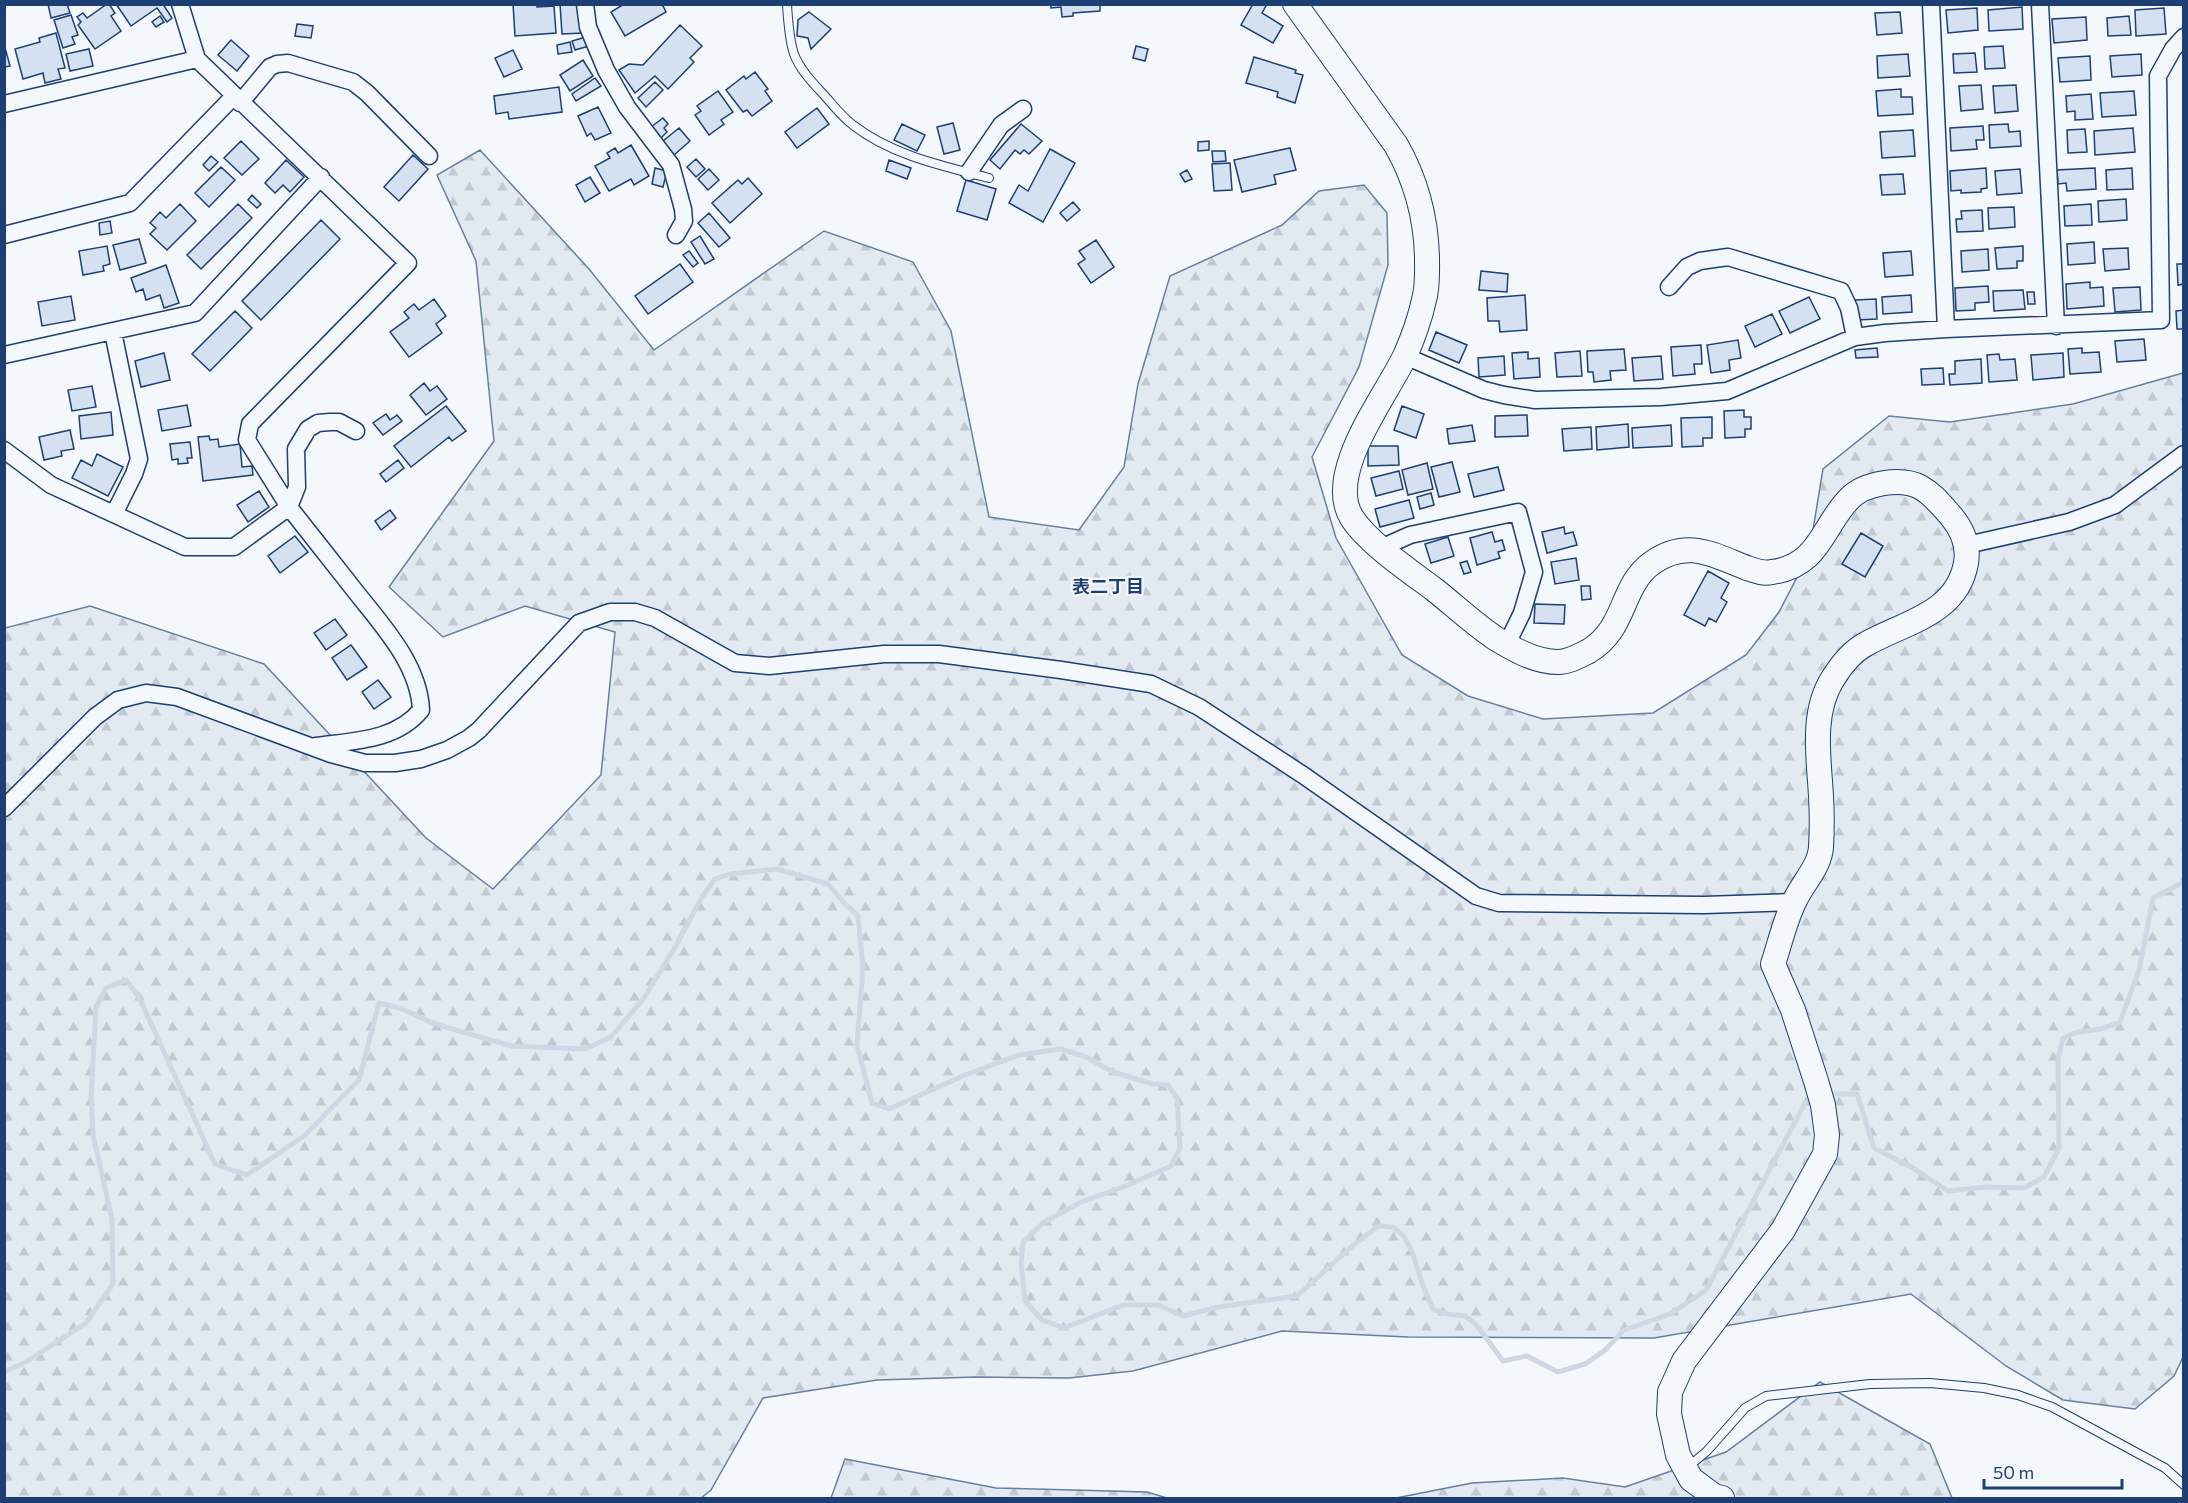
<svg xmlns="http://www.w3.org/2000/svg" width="2188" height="1503" font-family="Commissioner,'Noto Sans JP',sans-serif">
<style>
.forest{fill:url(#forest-firs);stroke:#687fa3;stroke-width:1.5}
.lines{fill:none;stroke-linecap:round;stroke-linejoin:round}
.stream{stroke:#cfd7e4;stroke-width:5}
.building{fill:#d5e0f0;stroke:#1d3f73;stroke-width:1.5}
.lane-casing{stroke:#1d3f73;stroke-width:10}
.street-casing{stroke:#1d3f73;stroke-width:19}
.secondary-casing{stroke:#1d3f73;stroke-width:26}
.lane{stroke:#f4f7fb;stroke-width:8}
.street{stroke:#f4f7fb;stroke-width:16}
.secondary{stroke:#f4f7fb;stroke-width:24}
.labels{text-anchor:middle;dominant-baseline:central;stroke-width:4.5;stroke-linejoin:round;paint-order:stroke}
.neighbourhood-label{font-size:18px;font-weight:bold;fill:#1d3f73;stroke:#f4f7fb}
</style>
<defs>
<pattern id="forest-firs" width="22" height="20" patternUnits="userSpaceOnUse" patternTransform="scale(1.5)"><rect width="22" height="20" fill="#e3e9f0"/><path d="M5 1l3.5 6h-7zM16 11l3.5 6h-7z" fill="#c2c9d1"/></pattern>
</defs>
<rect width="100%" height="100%" fill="#f4f7fb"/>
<!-- forest -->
<path class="forest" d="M480,150L589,269L654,350L824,231L913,262L951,331L989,517L1079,530L1124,467L1138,384L1170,276L1282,225L1319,191L1364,185L1387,213L1388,265L1359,367L1312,457L1336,538L1402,655L1468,696L1543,719L1653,713L1746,655L1779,612L1809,554L1823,469L1889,416L1950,422L2073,404L2183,373L2184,1355L2174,1376L2135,1409L2063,1400L2006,1366L1911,1294L1654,1338L1408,1337L1282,1331L1133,1371L1069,1378L976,1377L877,1380L763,1398L711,1490L701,1498H5V628L90,606L264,664L426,838L493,889L601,775L615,632L525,606L443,637L389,587L494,441L476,261L437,175Z
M1820,1382L1930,1444L1952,1498H1396L1472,1483L1563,1478L1625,1487L1726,1452Z
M845,1459L996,1488L1147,1492L1167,1498H831Z"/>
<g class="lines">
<!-- stream -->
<path class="stream" d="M1836,1094H1857L1874,1148L1913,1168L1948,1191L1987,1187L2024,1188L2044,1177L2059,1148L2058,1059L2063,1038L2078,1032L2101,1029L2120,1022L2139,970L2153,898L2184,882
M4,1372L26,1362L86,1323L113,1284L112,1219L93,1135L91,1097L96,1007L106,988L126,980L139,997L215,1164L247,1175L304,1136L359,1080L379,1003L400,1008L435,1024L511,1046L585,1049L611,1037L644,998L674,949L702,897L715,879L730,874L777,869L828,884L844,903L858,916L863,968L857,1045L872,1103L889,1109L965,1075L1019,1055L1061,1049L1086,1057L1113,1072L1153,1084L1168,1085L1177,1098L1180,1148L1171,1166L1128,1185L1079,1203L1043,1223L1023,1242L1021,1262L1025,1301L1042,1320L1064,1328L1123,1305H1158L1183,1316L1218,1307L1297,1296L1349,1249L1378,1226L1393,1227L1404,1236L1413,1254L1423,1286L1433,1309L1447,1314L1465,1316L1475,1323L1503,1361L1527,1356L1558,1372L1585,1364L1604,1351L1624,1330L1670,1314L1706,1290L1805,1103"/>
</g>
<!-- building -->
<path class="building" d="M48,4H67L70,13L51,18Z
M107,4H109L115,13L111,16L121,31L95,49L78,25L81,22L77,17L83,13L87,18Z
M116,4H163L172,18L167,22L157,8L131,26Z
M513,4H537V7L554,6L556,33L515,36Z
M560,4H580L583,33L562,34Z
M624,4H662L666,12L625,36L611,12Z
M1051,4H1100V11L1073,13V16L1062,17L1061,7L1051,8Z
M1253,4H1267L1262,13L1283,26L1273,43L1241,25Z
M2022,7L2023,29L1989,31L1988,10Z
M1977,8L1978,30L1948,33L1946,10Z
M2164,8L2166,34L2136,36L2135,10Z
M809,12L831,29L811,49L808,38L797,36L798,20Z
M1900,12L1902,33L1877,35L1875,13Z
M71,15L78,35L72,37L75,44L63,48L54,20Z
M160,16L164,22L156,27L152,22Z
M2129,16L2131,35L2108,36L2107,18Z
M2086,17L2087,40L2054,43L2052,19Z
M297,24L313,26L311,38L295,36Z
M680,25L702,46L690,58L694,62L668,89L655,76L635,93L619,70L629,64L643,65Z
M56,33L65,68L58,69L61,79L45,83L43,73L23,79L15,49L40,42L39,38Z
M586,37L589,46L575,50L572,41Z
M231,40L249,56L237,71L218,55Z
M570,42L572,52L558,54L557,45Z
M4,44L10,66L4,67Z
M1136,46L1148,49L1145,61L1133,58Z
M2003,46L2005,68L1985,69L1984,47Z
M89,49L93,66L70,71L66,54Z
M513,50L522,69L504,77L495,58Z
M1975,53L1977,72L1954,73L1953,54Z
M1908,54L1910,76L1878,78L1877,56Z
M2141,54L2142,75L2112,77L2110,56Z
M2090,56L2091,80L2060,82L2058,58Z
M1254,57L1296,70L1295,73L1303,75L1295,103L1277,97L1278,92L1246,83Z
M583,60L593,76L570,91L560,75Z
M755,72L768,89L765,91L772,101L752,116L747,110L743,112L726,90L744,76L746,79Z
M595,78L601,86L576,101L572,94Z
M655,82L663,90L646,107L638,98Z
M1981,85L1983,109L1961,111L1959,86Z
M2016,85L2018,111L1995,113L1993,86Z
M559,87L562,112L509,119L508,112L496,114L494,96Z
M1901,89V97H1912L1913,114L1878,116L1876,91Z
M718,91L733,112L721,120L724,124L709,135L695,115L701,111L697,106Z
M2134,91L2136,115L2102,117L2100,93Z
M2091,94L2093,119L2075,120V111L2067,112L2066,96Z
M598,107L611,133L595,140L591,133L587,136L578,116Z
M817,108L829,124L797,148L785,132Z
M663,118L668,124L664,128L667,132L661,138L651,127Z
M953,123L960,150L944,154L937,127Z
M902,124L925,135L917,151L894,140Z
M1021,124L1042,141L1029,154L1024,150L1020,154L1015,150L1000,169L990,160Z
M2008,124L2009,132L2020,131L2021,146L1990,148L1989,125Z
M1983,126L1984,140H1976L1977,149L1951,151L1950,128Z
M679,128L690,141L674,155L663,141Z
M2133,128L2135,152L2095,155L2094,131Z
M2085,129L2087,152L2068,153L2067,130Z
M1913,130L1915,156L1882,158L1880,132Z
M241,141L259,159L242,175L224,158Z
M1209,141V150L1198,151V142Z
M631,145L649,176L634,185L631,179L609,191L595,166L610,158L607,153L615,148L618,153Z
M1290,148L1296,170L1274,175L1276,184L1242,192L1234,160Z
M1050,149L1075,163L1043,222L1009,203L1019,185L1028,191Z
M1212,151H1225L1226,161L1213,162Z
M413,155L428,169L399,201L384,187Z
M211,156L218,162L209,171L203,165Z
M696,159L705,169L696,177L687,167Z
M286,160L304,177L290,192L283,185L275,193L265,183Z
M889,160L911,168L907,179L886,171Z
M1230,163L1232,190L1214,191L1212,164Z
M221,167L235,180L209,207L195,193Z
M655,168L667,171L663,187L652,184Z
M1986,168L1987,188L1981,189V192L1961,193V190L1951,191L1950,171Z
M2095,168L2096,189L2067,191L2066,183L2058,184L2057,170Z
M2132,168L2133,189L2107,190L2106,170Z
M709,169L719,180L708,190L698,179Z
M2020,169L2022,193L1997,195L1995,171Z
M1187,170L1192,179L1185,182L1180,174Z
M1903,174L1905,194L1882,195L1880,175Z
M590,177L600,193L585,202L576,185Z
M748,178L762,194L730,223L712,203L738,180L742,184Z
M966,180L996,189L987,220L957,211Z
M252,195L261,204L257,208L248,200Z
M2126,199L2127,220L2099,222L2098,201Z
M1073,202L1080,210L1067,221L1060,213Z
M180,204L196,221L167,250L150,234L156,228L150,223L160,212L166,218Z
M238,204L252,218L201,269L187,255Z
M2091,204L2092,225L2065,226L2064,206Z
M2014,207L2015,227L1989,229L1988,208Z
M1982,210L1983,231L1957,232L1956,219H1962L1961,211Z
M709,213L730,238L719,247L698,223Z
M321,220L340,239L261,320L242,301Z
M110,221L112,233L100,235L99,223Z
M700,236L714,259L705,264L691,242Z
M139,239L146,263L120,270L113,245Z
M1096,240L1114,267L1091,283L1078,264L1085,259L1079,251Z
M2094,242L2095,263L2068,265L2067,244Z
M107,246L110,264L103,266L104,271L83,275L79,251Z
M2023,246V261H2017V268L1997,269L1995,248Z
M2128,248L2129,269L2105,271L2103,249Z
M1988,249L1989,270L1962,272L1961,251Z
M689,251L698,263L693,267L683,255Z
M1911,251L1913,275L1885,277L1883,253Z
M680,264L693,282L648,314L635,296Z
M2177,264H2184V284L2178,285Z
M166,265L179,303L164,308L160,295L146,300L143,289L136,292L131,278Z
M1481,271L1508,274L1507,292L1479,290Z
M2090,282V288L2103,287L2104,306L2067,309L2066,284Z
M1988,286L1989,302L1975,303V310L1956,311L1955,288Z
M2140,287L2141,310L2115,312L2113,288Z
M2023,290L2025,309L1994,311L1993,291Z
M2027,292H2034L2035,304H2028Z
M1525,295L1527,330L1500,332L1499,321H1488L1487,298Z
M1911,295L1912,312L1883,314L1882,297Z
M71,296L75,320L42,326L38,302Z
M1809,297L1820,319L1790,333L1779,311Z
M434,299L446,316L436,324L442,333L409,357L390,332L409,318L404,312L414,304L419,310Z
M1876,299L1877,319L1856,320L1855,300Z
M2184,310V329H2177L2176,311Z
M235,311L252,328L210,371L192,354Z
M1772,314L1782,334L1755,347L1745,326Z
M1436,332L1467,345L1459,363L1429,350Z
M2144,339L2146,360L2117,362L2115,341Z
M1738,340L1741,358L1729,360L1730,370L1711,373L1707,345Z
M1701,345L1702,364H1694L1695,374L1673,376L1671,347Z
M1877,348L1878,357L1856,358L1855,350Z
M2082,348V353L2099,352L2101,372L2070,374L2068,349Z
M1624,349L1626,370L1610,371L1611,380L1594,382L1593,372H1588L1587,351Z
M1580,351L1582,376L1557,377L1555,353Z
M1528,352V359L1539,358L1540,377L1514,379L1512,353Z
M164,353L170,380L141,387L135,361Z
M2063,353L2064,377L2033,380L2031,355Z
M1999,354L2000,360L2015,359L2017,380L1989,382L1987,355Z
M1504,356L1505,375L1479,377L1478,358Z
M1661,356L1663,379L1634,381L1632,358Z
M1981,359L1982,383L1950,385L1949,374H1955V361Z
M1943,368L1944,384L1922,385L1921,369Z
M424,383L430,391L437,386L447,399L426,415L410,395Z
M92,386L96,407L72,411L68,390Z
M187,405L191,426L162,431L158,410Z
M446,406L466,431L452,441L449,437L411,467L394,446Z
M1402,406L1424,414L1416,438L1394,430Z
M1744,410V417H1751V429H1745V437L1725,438L1724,411Z
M111,412L113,435L81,439L79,416Z
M386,414L390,420L397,415L402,421L383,435L373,423Z
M1527,415L1528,436L1495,437V416Z
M1712,417V438H1703V446L1682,447L1681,418Z
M1628,424L1629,447L1597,450L1596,427Z
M1472,425L1475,441L1449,444L1447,429Z
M1671,425L1672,446L1633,448L1632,428Z
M1591,427L1592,449L1564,451L1562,429Z
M70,430L74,449L61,451L62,456L44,460L39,437Z
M209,436L210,440L218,439L219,447L240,444L242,467L252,466L253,475L203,481L198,437Z
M190,442L192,458H187L188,463L178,464V459L172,460L170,444Z
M1368,446H1398L1399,465L1368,466Z
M97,454L123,467L108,496L72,478L81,460L92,466Z
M398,460L404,468L386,482L380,474Z
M1452,462L1460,492L1439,497L1431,467Z
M1427,463L1433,489L1408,495L1402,470Z
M1498,467L1504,490L1474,497L1468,474Z
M1399,471L1403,489L1376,496L1371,478Z
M259,491L269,507L248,522L237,505Z
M1431,493L1434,505L1420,509L1417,497Z
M1409,500L1414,518L1380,527L1375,509Z
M390,510L396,518L381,530L375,521Z
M1564,527L1565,534L1573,532L1577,545L1547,553L1542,532Z
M1492,532L1495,542L1502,540L1505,550L1498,552L1500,558L1477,565L1470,538Z
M1861,533L1883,546L1865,577L1842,564Z
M295,536L308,552L280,573L268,556Z
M1448,537L1454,556L1431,563L1425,544Z
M1576,558L1579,580L1555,584L1551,562Z
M1467,561L1471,572L1464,574L1460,563Z
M1708,571L1729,583L1721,598L1727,602L1716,622L1709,618L1705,626L1684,615Z
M1581,586H1590L1591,599L1582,600Z
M1535,604L1565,605L1564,624L1534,623Z
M335,619L347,635L326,650L314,633Z
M351,645L367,667L347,680L332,658Z
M378,680L391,697L374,709L362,692Z"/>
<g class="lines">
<defs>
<path id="lane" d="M787,4C788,21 789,39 794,54C800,70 813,83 824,95C833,105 842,117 853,125C891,155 943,166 989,178
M1688,1467L1707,1451L1745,1408L1766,1396L1870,1384L1930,1383L1984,1388L2018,1395L2052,1407L2165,1468L2184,1485"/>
<path id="street" d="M585,4L588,27L606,70L627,107L671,165L683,209L684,221L676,235
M1931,4L1946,329
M2040,4L2056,326
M240,103L270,67L277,64L288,63L353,82L367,93L429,156
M4,104L197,59
M969,172L1001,125L1023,109
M4,235L130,203L234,96
M1669,287L1687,267L1700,261L1728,257L1841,291L1849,308L1855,337
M113,332L139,459L134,474L114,514
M4,355L195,313L321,177
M1405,356L1484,390L1504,395L1535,400L1661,397L1727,391L1855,337L1885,333L1946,329L2161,320L2158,76L2173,49L2184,37
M4,450L51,485L185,547H234L289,507L247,440L250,424L408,263L197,59L180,4
M1967,545L2069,522L2115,505L2184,454
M1381,548L1410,535L1518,512L1534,572L1522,613L1507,644
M316,746C352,741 396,741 421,710C419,663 380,623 352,587C331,560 310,534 289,507L297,487L296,449L308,429L318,423L330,422H339L356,431
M4,808L95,717L118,700L146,693L177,697L331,754L365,763H395L421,759L447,750L469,738L479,730L579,623L610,612H635L655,618L735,663L769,666L884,654H939L1061,670L1151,684L1199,707L1303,775L1476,896L1499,903L1704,905L1794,902"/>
<path id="secondary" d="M1295,4L1396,145C1416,180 1426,217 1427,257C1427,271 1428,286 1424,300C1420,318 1413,338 1405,356C1386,396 1324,474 1352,518C1368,543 1411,572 1435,590C1455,606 1474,624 1495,638C1513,649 1535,662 1558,662C1569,662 1579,656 1589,651C1627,628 1620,586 1652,563C1687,538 1713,555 1747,568C1756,571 1763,574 1772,572C1819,566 1822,527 1849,499C1864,483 1901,477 1920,487C1933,494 1942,506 1951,516C1962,529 1969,545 1966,563C1957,614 1905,622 1866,644C1851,652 1841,665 1832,680C1811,714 1819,759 1821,796C1822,813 1822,830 1821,847C1820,866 1803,883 1795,900C1785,920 1780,943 1773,964L1793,1010L1816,1081L1823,1105L1827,1135L1825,1154L1783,1230L1684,1361L1670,1392L1669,1414L1678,1455L1691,1479L1714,1496L1722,1498"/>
</defs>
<!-- lane casing -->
<use href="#lane" class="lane-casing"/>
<!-- street casing -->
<use href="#street" class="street-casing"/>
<!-- secondary casing -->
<use href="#secondary" class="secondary-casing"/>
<!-- lane -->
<use href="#lane" class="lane"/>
<!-- street -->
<use href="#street" class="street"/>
<!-- secondary -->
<use href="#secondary" class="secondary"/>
</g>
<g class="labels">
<!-- neighbourhood labels -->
<g class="neighbourhood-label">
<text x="1108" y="586">表二丁目</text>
</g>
</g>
<!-- border -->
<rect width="2188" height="1503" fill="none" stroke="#1d3f73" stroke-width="12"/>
<!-- scale -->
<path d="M1984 1479v9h138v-9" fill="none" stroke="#1d3f73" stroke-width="3"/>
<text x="1993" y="1479" font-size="18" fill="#1d3f73" stroke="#f4f7fb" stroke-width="4.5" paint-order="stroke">50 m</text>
</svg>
